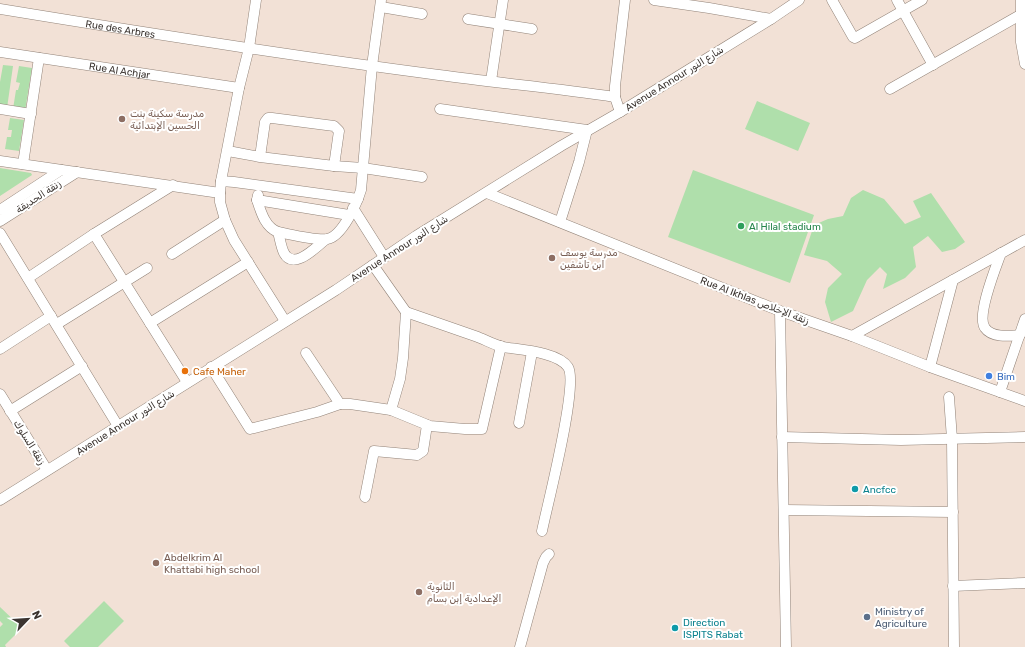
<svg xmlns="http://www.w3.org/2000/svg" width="1025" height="647" viewBox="0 0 1025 647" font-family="Rubik,'Noto Naskh Arabic',sans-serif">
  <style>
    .green { fill: #afdfab }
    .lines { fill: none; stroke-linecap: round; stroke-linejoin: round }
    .street-casing { stroke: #928378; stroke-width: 11 }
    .street { stroke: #fff; stroke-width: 10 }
    .education-dot { fill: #8d6e63; stroke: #fff; stroke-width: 1.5 }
    .leisure-dot { fill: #2e9e5b; stroke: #fff; stroke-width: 1.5 }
    .food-dot { fill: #e8710a; stroke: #fff; stroke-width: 1.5 }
    .shop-dot { fill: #3f7fe0; stroke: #fff; stroke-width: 1.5 }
    .culture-dot { fill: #0f9aa8; stroke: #fff; stroke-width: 1.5 }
    .service-dot { fill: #5c6f8a; stroke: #fff; stroke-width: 1.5 }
    .labels { text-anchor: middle; stroke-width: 4; stroke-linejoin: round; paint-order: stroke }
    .street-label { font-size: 10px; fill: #3b3430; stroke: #fff }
    .education-label { font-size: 10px; fill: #785e54; stroke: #fff; text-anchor: start }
    .leisure-label { font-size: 10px; fill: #27864d; stroke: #fff; text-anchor: start }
    .food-label { font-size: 10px; fill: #c56008; stroke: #fff; text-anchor: start }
    .shop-label { font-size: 10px; fill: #366cbe; stroke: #fff; text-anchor: start }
    .culture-label { font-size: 10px; fill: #0d838f; stroke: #fff; text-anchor: start }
    .service-label { font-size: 10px; fill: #4e5e75; stroke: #fff; text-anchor: start }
  </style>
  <rect width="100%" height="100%" fill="#f2e1d6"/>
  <path class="green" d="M3,65l10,1 -6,42 -7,-1v-25z
    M19,66l13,2 -7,43 -12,-2 3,-19h2l2,-7 -4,-1z
    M757,101l53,22 -12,28 -53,-22z
    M10,118l14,2 -5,31 -14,-2 2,-12h4l1,-7h-4z
    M0,168l31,5 1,2 -32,21z
    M693,170l121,45 -24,68 -122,-46z
    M863,190l21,9 21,25 16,-7 -8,-16 18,-8 34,49 -10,7 -13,3 -14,-16 -15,11 3,20 -11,11 -22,11 4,-15 -7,-7 -13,13 -14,31 -22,11 -6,-20 3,-14 14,-14 -15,-13 -23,-6 10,-30 14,-6 15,-3 8,-18z
    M104,601l20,20 -26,26h-28l-6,-6z
    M0,607l22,21 -17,17 1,2h-6v-20l3,-3 -3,-3z"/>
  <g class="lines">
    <defs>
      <g id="street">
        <path d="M256,0l-7,48 -10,40 -18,93 -1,12v9l5,18 9,20 51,81"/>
        <path d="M654,0l55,8 62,11"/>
        <path d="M832,0l21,37 2,1 67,-38"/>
        <path d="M897,0l36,65"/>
        <path d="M1021,0v42l4,22"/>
        <path d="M381,7l41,7"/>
        <path id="s1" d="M0,9c146,24 292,47 439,66 58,8 117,13 176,22"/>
        <path d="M468,19l64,10"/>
        <path id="s2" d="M0,52l239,36"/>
        <path d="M491,81l12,-81"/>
        <path d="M890,89l130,-74"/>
        <path d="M0,109l31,5"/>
        <path d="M440,109l147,21 -8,32 -19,60"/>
        <path d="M620,112l-5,-15v-11l10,-86"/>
        <path d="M228,151l32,6 74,9 5,-35 -5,-5 -62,-8h-4l-3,4 -5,35"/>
        <path d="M0,161l220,32"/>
        <path d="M23,164l16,-106"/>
        <path d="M334,166l29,2 59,9"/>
        <path d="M221,181l13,1 124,17"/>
        <path d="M487,193l293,118 72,25 78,31 95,34"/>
        <path d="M258,195l-1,5 92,15"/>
        <path d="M257,200c4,12 8,27 21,32 11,2 40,9 49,7 15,-2 30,-36 34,-49l11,-124 9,-66"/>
        <path d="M353,208l31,49"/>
        <path d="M0,210l61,-40"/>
        <path d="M0,221l77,-49"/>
        <path d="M278,232c2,7 3,15 6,21 10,18 32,-6 41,-13"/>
        <path d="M0,233l118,193"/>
        <path d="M94,234l93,148"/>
        <path d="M1001,253c-5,14 -25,63 -16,75 7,10 24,8 35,7"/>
        <path d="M172,254l53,-34"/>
        <path d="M373,265l33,47 -3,46 -3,21 -9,31"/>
        <path d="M28,278l66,-44 79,-49"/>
        <path d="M780,311l6,336"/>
        <path d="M406,312c23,8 46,16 69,24 9,3 19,9 28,11 18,3 55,5 65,20 11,17 -21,139 -26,164"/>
        <path d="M150,323l98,-61"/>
        <path d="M57,324l90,-56"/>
        <path d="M852,336l173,-96"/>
        <path d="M0,349l51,-33"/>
        <path d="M306,353l34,51"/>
        <path d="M211,367l39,62 67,-17 23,-8h10l41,6 39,16 35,3h17l19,-83"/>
        <path d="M930,367l23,-87"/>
        <path d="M1000,392l25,-73"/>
        <path d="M0,394l47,76"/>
        <path d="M949,397l3,42 2,208"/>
        <path d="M10,411l72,-45"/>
        <path d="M519,423l13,-71"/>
        <path d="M782,437l119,3 124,-3"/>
        <path d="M365,497l9,-46 43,4 6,-4 4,-26"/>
        <path d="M0,500l336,-210 80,-54 145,-90 59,-34 151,-93 28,-19"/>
        <path d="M784,510l169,2"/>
        <path d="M953,586l72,-3"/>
        <path d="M520,647l23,-84 3,-6 3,-3"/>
      </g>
    </defs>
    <use href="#street" class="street-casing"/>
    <use href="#street" class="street"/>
  </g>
  <g class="education-dot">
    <circle cx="122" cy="119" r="4"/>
    <circle cx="552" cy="258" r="4"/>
    <circle cx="156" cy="563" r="4"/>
    <circle cx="419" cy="592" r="4"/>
  </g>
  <circle class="leisure-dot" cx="741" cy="226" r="4"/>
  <circle class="food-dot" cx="185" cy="371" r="4"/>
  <circle class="shop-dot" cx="989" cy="376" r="4"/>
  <g class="culture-dot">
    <circle cx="855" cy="489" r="4"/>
    <circle cx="675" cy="628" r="4"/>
  </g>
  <circle class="service-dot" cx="867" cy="617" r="4"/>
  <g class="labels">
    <g class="street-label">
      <text dy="4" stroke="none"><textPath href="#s1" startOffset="122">Rue des Arbres</textPath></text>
      <text dy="4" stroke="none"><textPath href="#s2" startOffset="121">Rue Al Achjar</textPath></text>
      <text transform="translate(674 78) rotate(-32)" y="4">Avenue Annour شارع النور</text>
      <text transform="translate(38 196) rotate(-33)" y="4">زنقة الحديقة</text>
      <text transform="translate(399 248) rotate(-33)" y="4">Avenue Annour شارع النور</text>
      <text transform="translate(755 300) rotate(21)" y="4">Rue Al Ikhlas زنقة الإخلاص</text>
      <text transform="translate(125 422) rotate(-32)" y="4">Avenue Annour شارع النور</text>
      <text transform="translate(30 442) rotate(58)" y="4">زنقة السلوك</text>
    </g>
    <g class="education-label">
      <text x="130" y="117">مدرسة سكينة بنت<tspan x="130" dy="12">الحسين الإبتدائية</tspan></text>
      <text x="560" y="256">مدرسة يوسف<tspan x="560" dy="12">ابن تاشفين</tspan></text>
      <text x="164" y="561">Abdelkrim Al<tspan x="164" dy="12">Khattabi high school</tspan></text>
      <text x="427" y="590">الثانوية<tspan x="427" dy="12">الإعدادية إبن بسام</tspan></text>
    </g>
    <g class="leisure-label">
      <text x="749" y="230">Al Hilal stadium</text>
    </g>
    <g class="food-label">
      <text x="193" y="375">Cafe Maher</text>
    </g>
    <g class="shop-label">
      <text x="997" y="380">Bim</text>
    </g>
    <g class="culture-label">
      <text x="863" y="493">Ancfcc</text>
      <text x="683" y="626">Direction<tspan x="683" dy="12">ISPITS Rabat</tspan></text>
    </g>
    <g class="service-label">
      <text x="875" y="615">Ministry of<tspan x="875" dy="12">Agriculture</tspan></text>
    </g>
  </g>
  <g transform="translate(28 619) rotate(65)" stroke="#ffffff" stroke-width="3" paint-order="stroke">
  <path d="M0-3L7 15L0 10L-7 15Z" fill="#3b3430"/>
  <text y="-6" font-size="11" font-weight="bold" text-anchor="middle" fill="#3b3430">N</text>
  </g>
</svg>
